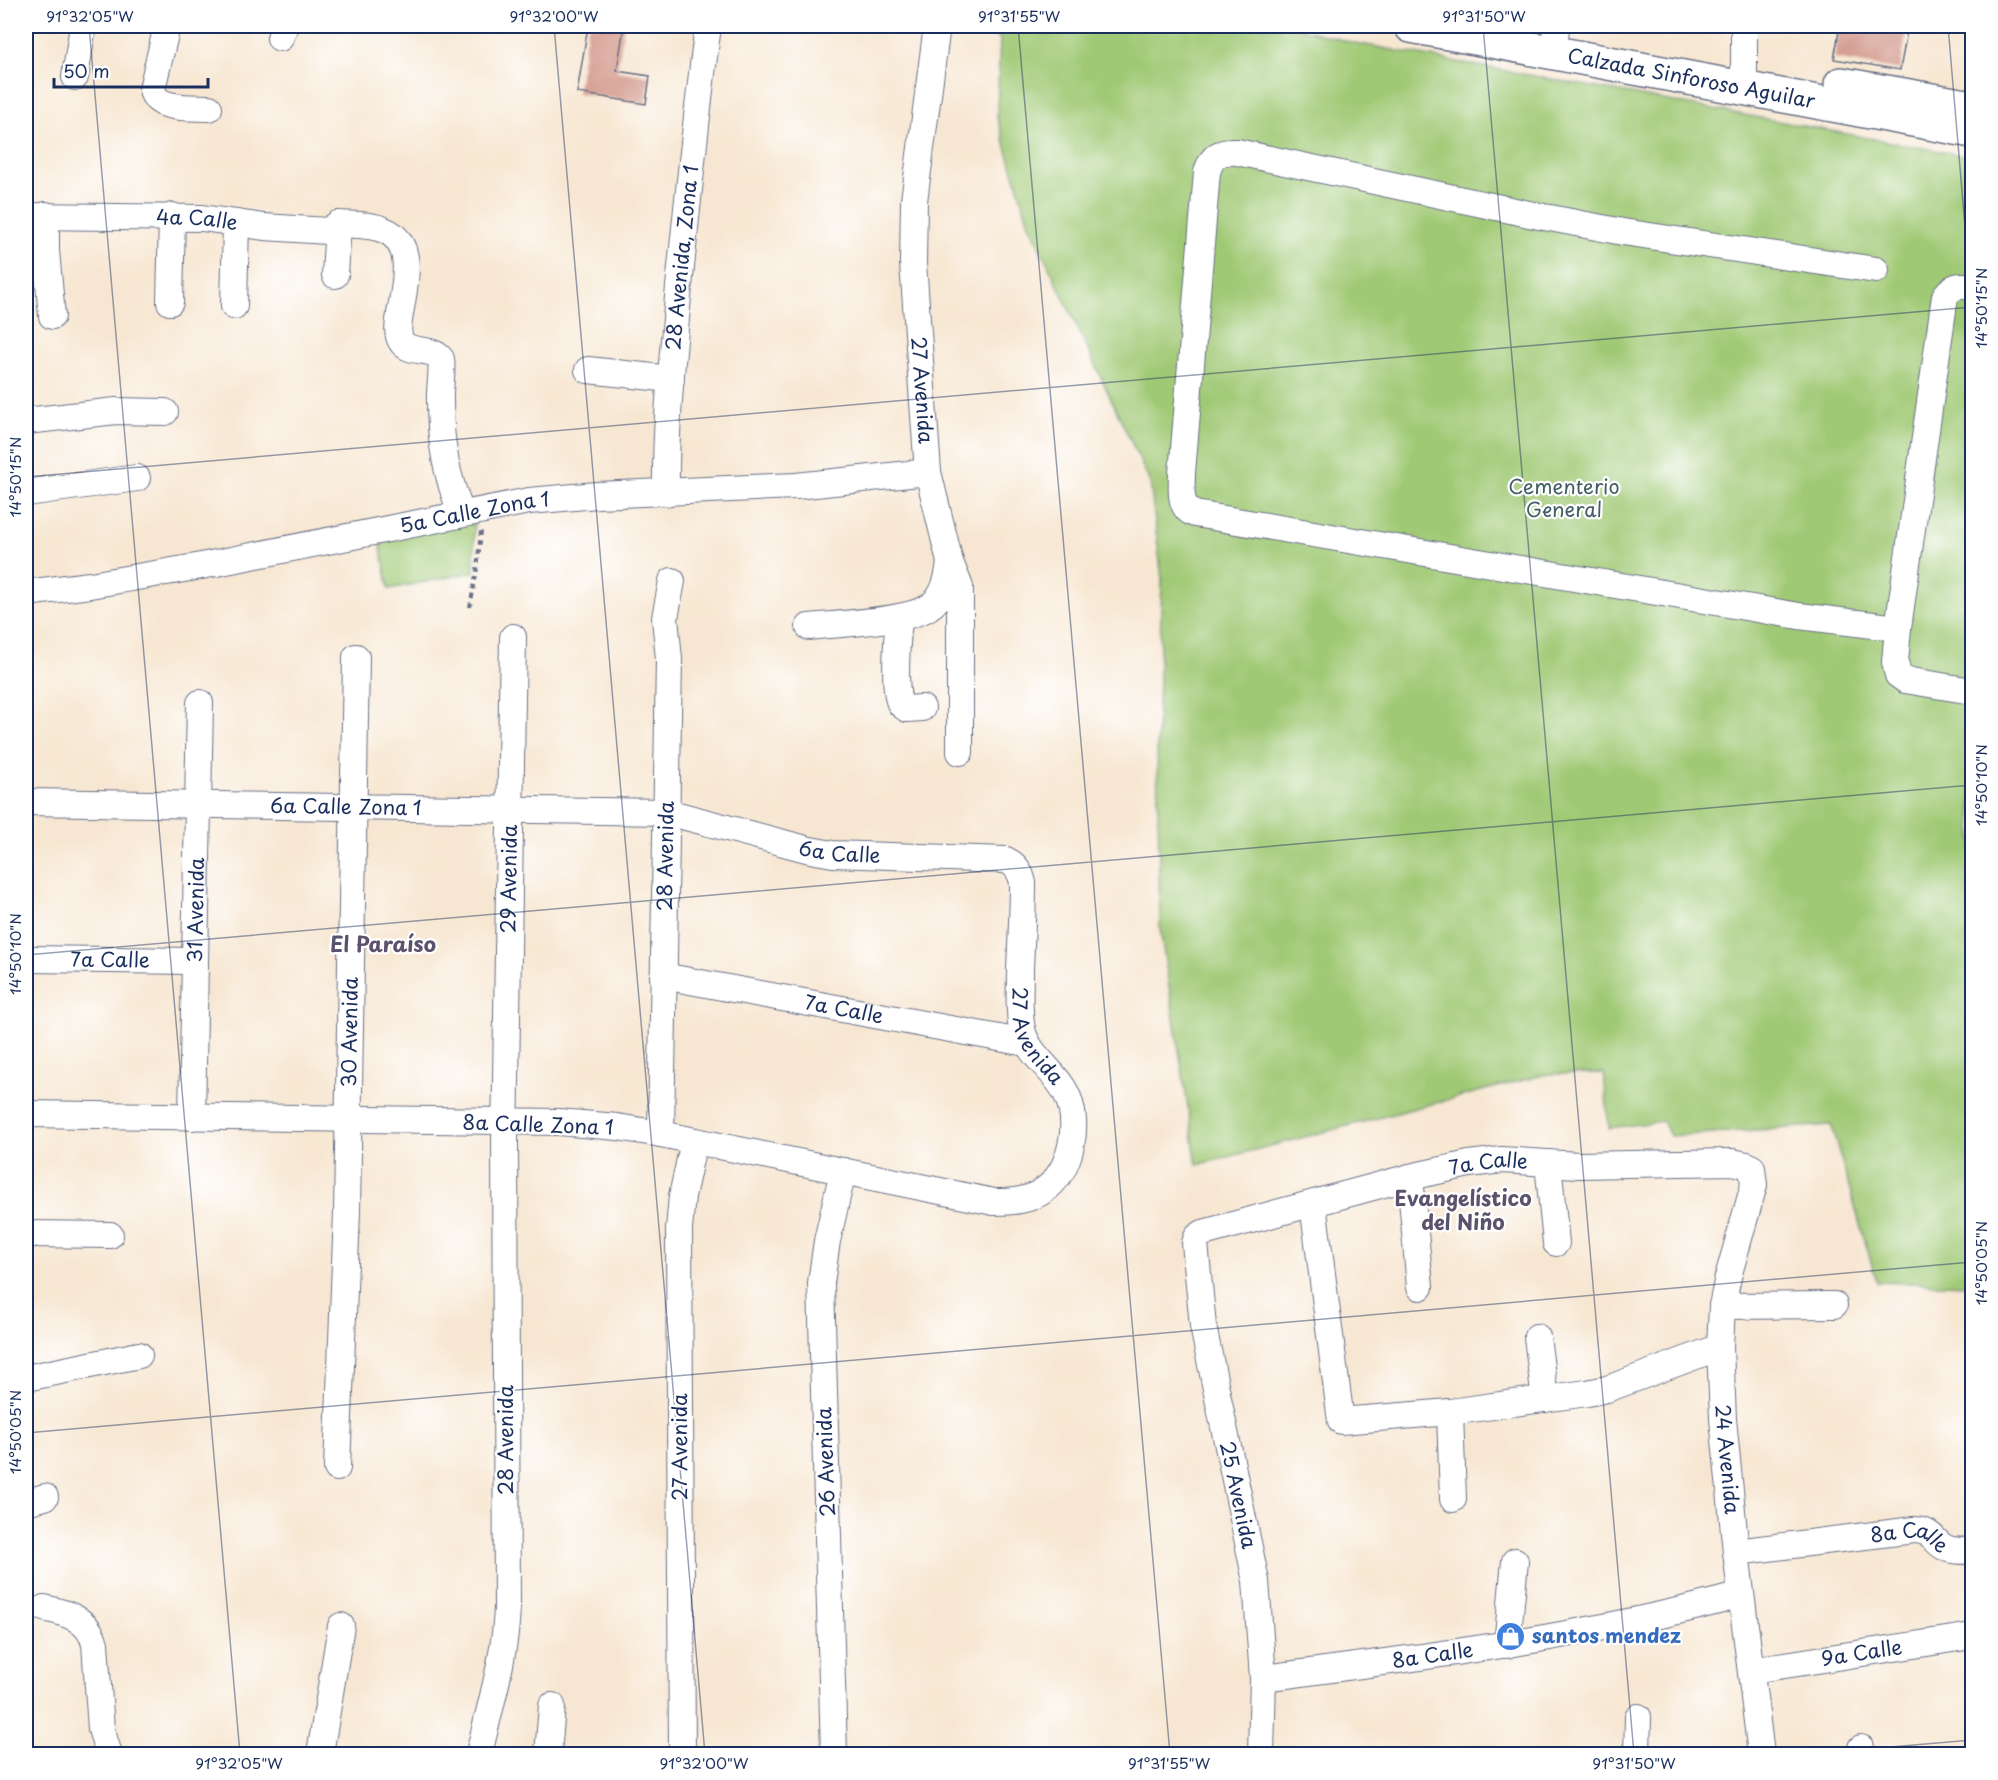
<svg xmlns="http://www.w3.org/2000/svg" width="1998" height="1780" viewBox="0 0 1998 1780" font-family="'Playpen Sans',sans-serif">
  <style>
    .green { fill: #a0c974; stroke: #5e7c69; stroke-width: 1.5 }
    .building { fill: #d19689 }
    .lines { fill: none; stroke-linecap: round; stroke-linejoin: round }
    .minor-casing { stroke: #686f87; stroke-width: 28 }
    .major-casing { stroke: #686f87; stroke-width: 36 }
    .path { stroke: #686f87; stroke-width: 4; stroke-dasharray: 4.5 4.5; stroke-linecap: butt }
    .minor { stroke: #fff; stroke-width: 26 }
    .major { stroke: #fff; stroke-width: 33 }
    .ticks { fill: none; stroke: #1b2f5e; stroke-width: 1.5; stroke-opacity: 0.45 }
    .labels { text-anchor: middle; stroke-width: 4.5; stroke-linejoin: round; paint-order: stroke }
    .street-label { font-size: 20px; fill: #1b2f5e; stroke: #fff }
    .park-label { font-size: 20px; fill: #435d65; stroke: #fff }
    .shop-label { font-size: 20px; font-weight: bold; fill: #366cbe; stroke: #fff; text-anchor: start }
    .neighbourhood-label { font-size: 21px; font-weight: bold; fill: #5b536d; stroke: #fff }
    .neatline { fill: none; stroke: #1b2f5e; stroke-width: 2 }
    .ticks-label { font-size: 15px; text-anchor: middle; fill: #1b2f5e }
  </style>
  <rect width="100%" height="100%" fill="#fff"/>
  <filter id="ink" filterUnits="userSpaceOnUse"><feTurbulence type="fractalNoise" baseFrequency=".0167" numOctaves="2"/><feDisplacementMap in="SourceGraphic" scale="12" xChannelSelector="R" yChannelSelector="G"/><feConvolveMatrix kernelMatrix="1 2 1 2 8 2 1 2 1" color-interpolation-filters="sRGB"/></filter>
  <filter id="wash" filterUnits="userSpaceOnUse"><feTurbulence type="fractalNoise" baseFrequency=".008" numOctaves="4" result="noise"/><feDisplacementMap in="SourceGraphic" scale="24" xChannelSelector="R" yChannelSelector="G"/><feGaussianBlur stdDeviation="1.35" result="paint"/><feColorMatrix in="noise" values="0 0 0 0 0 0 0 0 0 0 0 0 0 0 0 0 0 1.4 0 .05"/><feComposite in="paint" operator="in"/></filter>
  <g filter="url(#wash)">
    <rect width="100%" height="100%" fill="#f7e7d2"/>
    <path class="green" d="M969,26h322l59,16 622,115v1128l-95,-3 -46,-157 -161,11 -7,-15 -54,7 -5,-55 -57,1 -350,91 -37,-236 -3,-186 5,-164 -12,-97 -121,-258 -32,-107 3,-79z
      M474,521v51l-85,17 -10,-51z"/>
    <g id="blocks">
      <path class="building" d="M588,26h36l-7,45 33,5 -4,28 -69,-11z
        M1840,26h68l-8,44 -66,-11z"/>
    </g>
  </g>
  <g filter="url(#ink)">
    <use href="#blocks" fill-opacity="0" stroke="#686f87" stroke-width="1.5"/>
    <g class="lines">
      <defs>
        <g id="minor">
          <path d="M167,26l-15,63c3,22 40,18 57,19"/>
          <path id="s1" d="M937,26l-23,175 -1,62 15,209 22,90 10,25v165"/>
          <path d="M280,38l5,-12"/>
          <path d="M1554,53l2,-27"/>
          <path d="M75,77l8,-51"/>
          <path d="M1744,89v-63"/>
          <path d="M46,215v36l6,65"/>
          <path id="s2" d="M26,216l176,2 62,9 64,4 10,-7c15,1 33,0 46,6 33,13 20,58 16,84 -1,8 -4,19 1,27 8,14 31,5 40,18 2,14 -2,29 -1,43 0,38 7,77 22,112"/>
          <path d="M1876,270l-253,-38 -94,-18 -292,-62c-17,-1 -25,3 -30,20l-25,301c0,15 -4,35 13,41l604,102 99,12"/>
          <path d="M335,275l3,-51"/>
          <path d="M1972,287c-12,-2 -19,-2 -27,9l-47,332 -3,34 3,13 7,5 67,11"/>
          <path d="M170,302l2,-86"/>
          <path d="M234,306l2,-83"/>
          <path d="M588,370l83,9"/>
          <path d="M26,421l90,-10 49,1"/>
          <path d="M26,493l111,-15"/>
          <path id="s3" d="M666,493c-1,-66 6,-130 12,-196 9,-90 18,-181 30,-271"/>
          <path id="s4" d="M26,593l64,-8 106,-18 333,-66 68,-6 199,-9 132,-14"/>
          <path d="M900,617c-3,14 -7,75 0,86 1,3 5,4 7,6l15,-1"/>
          <path d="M809,627c27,-3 100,-6 120,-20 15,-10 19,-28 21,-45"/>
          <path id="s5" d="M26,802l641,10 143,38 23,4 173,6c11,5 15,13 17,23 0,29 -2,58 -3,87 0,20 -2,40 2,59 6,27 32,40 44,64 15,30 6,78 -23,98 -15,10 -32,11 -49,11l-333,-68 -44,-7 -58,-5 -533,-8"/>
          <path id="s6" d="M26,959l169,2"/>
          <path id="s7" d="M663,976l363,67"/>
          <path id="s8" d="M192,1117l8,-414"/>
          <path id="s9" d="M661,1134l8,-475 -4,-41 7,-37"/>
          <path d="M1548,1163l8,80"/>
          <path d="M1410,1177l10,110"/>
          <path d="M1313,1204l28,217 109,-9 137,-19 20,-4 113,-42"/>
          <path d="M26,1234l84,1"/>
          <path d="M1722,1306l112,-1"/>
          <path d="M1537,1337l8,62"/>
          <path d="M26,1378l113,-23"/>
          <path d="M1450,1412l3,87"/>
          <path id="s10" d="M337,1468l10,-256 9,-555"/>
          <path d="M26,1502l19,-5"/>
          <path id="s11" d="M1736,1552l178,-22c22,1 18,13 34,19 7,2 17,2 24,2"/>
          <path d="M44,1608c23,5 45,11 51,36l6,85 8,25"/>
          <path d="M1507,1645l8,-84"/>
          <path id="s12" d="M1752,1670l220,-34"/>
          <path id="s13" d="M1263,1678c161,-21 321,-40 478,-83"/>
          <path d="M1861,1748l1,6"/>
          <path d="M320,1754l21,-128"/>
          <path id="s14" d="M479,1754c11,-49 27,-98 28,-149l-2,-462 8,-506"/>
          <path d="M548,1754l4,-48"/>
          <path d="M682,1754l-3,-525 3,-33 12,-55"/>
          <path d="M834,1754l-13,-471 6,-42 16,-70"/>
          <path id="s15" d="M1261,1754l2,-76 -7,-97 -53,-255 -8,-83 2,-6 6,-4 207,-56 59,-13 33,-4 76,5 154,-3 15,3 5,3 2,17 -26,92 -6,29 -2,41 3,72 13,133 25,202"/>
          <path d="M1637,1754l1,-37"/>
        </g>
        <g id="major">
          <path id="s16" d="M1411,26l561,105"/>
          <path d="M1841,84l131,23"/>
        </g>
      </defs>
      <use href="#minor" class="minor-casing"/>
      <use href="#major" class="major-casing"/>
      <path class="path" d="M470,607l7,-37 4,-39"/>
      <use href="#minor" class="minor"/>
      <use href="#major" class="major"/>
    </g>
  </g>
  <path class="ticks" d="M89,26l151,1728M554,26l151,1728M1018,26l152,1728M1483,26l151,1728M1948,26l24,283M26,477l1946,-170M26,955l1946,-170M26,1433l1946,-171M1809,1754l163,-14"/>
  <defs>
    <symbol id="shop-disc" viewBox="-11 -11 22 22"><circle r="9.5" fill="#3f7fe0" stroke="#fff"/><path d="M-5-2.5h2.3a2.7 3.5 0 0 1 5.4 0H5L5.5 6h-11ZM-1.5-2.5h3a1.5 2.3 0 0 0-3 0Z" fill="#fff"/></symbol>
  </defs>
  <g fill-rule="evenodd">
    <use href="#shop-disc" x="1494" y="1620" width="33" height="33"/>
  </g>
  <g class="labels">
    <g class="street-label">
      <text dy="7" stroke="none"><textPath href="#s16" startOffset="285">Calzada Sinforoso Aguilar</textPath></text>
      <text dy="7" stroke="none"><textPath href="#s2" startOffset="171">4a Calle</textPath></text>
      <text dy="7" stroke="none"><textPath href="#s3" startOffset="236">28 Avenida, Zona 1</textPath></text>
      <text dy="7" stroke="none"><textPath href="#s1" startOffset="366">27 Avenida</textPath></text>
      <text dy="7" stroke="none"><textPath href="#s4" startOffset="456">5a Calle Zona 1</textPath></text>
      <text dy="7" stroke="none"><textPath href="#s5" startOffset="320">6a Calle Zona 1</textPath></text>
      <text dy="7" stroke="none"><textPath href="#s5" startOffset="819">6a Calle</textPath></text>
      <text dy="7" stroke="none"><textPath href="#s9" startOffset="278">28 Avenida</textPath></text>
      <text dy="7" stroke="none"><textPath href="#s14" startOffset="878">29 Avenida</textPath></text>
      <text dy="7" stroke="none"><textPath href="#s8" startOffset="207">31 Avenida</textPath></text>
      <text dy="7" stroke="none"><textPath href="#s6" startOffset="84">7a Calle</textPath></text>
      <text dy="7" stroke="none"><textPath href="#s7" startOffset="184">7a Calle</textPath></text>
      <text dy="7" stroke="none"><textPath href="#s10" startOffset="436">30 Avenida</textPath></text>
      <text dy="7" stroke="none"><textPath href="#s5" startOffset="1173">27 Avenida</textPath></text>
      <text transform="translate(538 1125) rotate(2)" y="7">8a Calle Zona 1</text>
      <text dy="7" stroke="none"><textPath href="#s15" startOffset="825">7a Calle</textPath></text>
      <text transform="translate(506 1440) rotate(-90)" y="7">28 Avenida</text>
      <text transform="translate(680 1447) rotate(-90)" y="7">27 Avenida</text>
      <text dy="7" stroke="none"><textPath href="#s15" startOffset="1386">24 Avenida</textPath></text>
      <text transform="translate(826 1462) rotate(-92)" y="7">26 Avenida</text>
      <text transform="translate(1238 1495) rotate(78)" y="7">25 Avenida</text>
      <text dy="7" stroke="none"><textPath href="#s11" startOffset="176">8a Calle</textPath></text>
      <text dy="7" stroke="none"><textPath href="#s12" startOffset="111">9a Calle</textPath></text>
      <text dy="7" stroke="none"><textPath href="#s13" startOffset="171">8a Calle</textPath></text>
    </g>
    <g class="park-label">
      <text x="1564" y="494">Cementerio<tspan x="1564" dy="23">General</tspan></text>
    </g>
    <g class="shop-label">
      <text x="1532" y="1643">santos mendez</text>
    </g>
    <g class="neighbourhood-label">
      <text x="383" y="952">El Paraíso</text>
      <text x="1463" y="1206">Evangelístico<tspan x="1463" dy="24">del Niño</tspan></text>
    </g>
  </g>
  <rect width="1998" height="1780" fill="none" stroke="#fff" stroke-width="66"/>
  <path d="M54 78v9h154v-9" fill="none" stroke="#1b2f5e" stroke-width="3"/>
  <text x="63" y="78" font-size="18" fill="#1b2f5e" stroke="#ffffff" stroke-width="4.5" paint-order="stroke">50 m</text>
  <rect x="33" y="33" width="1932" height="1714" class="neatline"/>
  <g class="ticks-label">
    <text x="90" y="22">91°32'05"W</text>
    <text x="554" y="22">91°32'00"W</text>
    <text x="1019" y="22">91°31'55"W</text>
    <text x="1484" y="22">91°31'50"W</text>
    <text transform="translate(1982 308) rotate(-90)" y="5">14°50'15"N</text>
    <text transform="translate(16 477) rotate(-90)" y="5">14°50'15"N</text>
    <text transform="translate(1982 785) rotate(-90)" y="5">14°50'10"N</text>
    <text transform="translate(16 954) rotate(-90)" y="5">14°50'10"N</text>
    <text transform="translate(1982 1263) rotate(-90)" y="5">14°50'05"N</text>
    <text transform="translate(16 1432) rotate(-90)" y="5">14°50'05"N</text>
    <text x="239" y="1769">91°32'05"W</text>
    <text x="704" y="1769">91°32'00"W</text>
    <text x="1169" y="1769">91°31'55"W</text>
    <text x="1634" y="1769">91°31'50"W</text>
  </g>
</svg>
